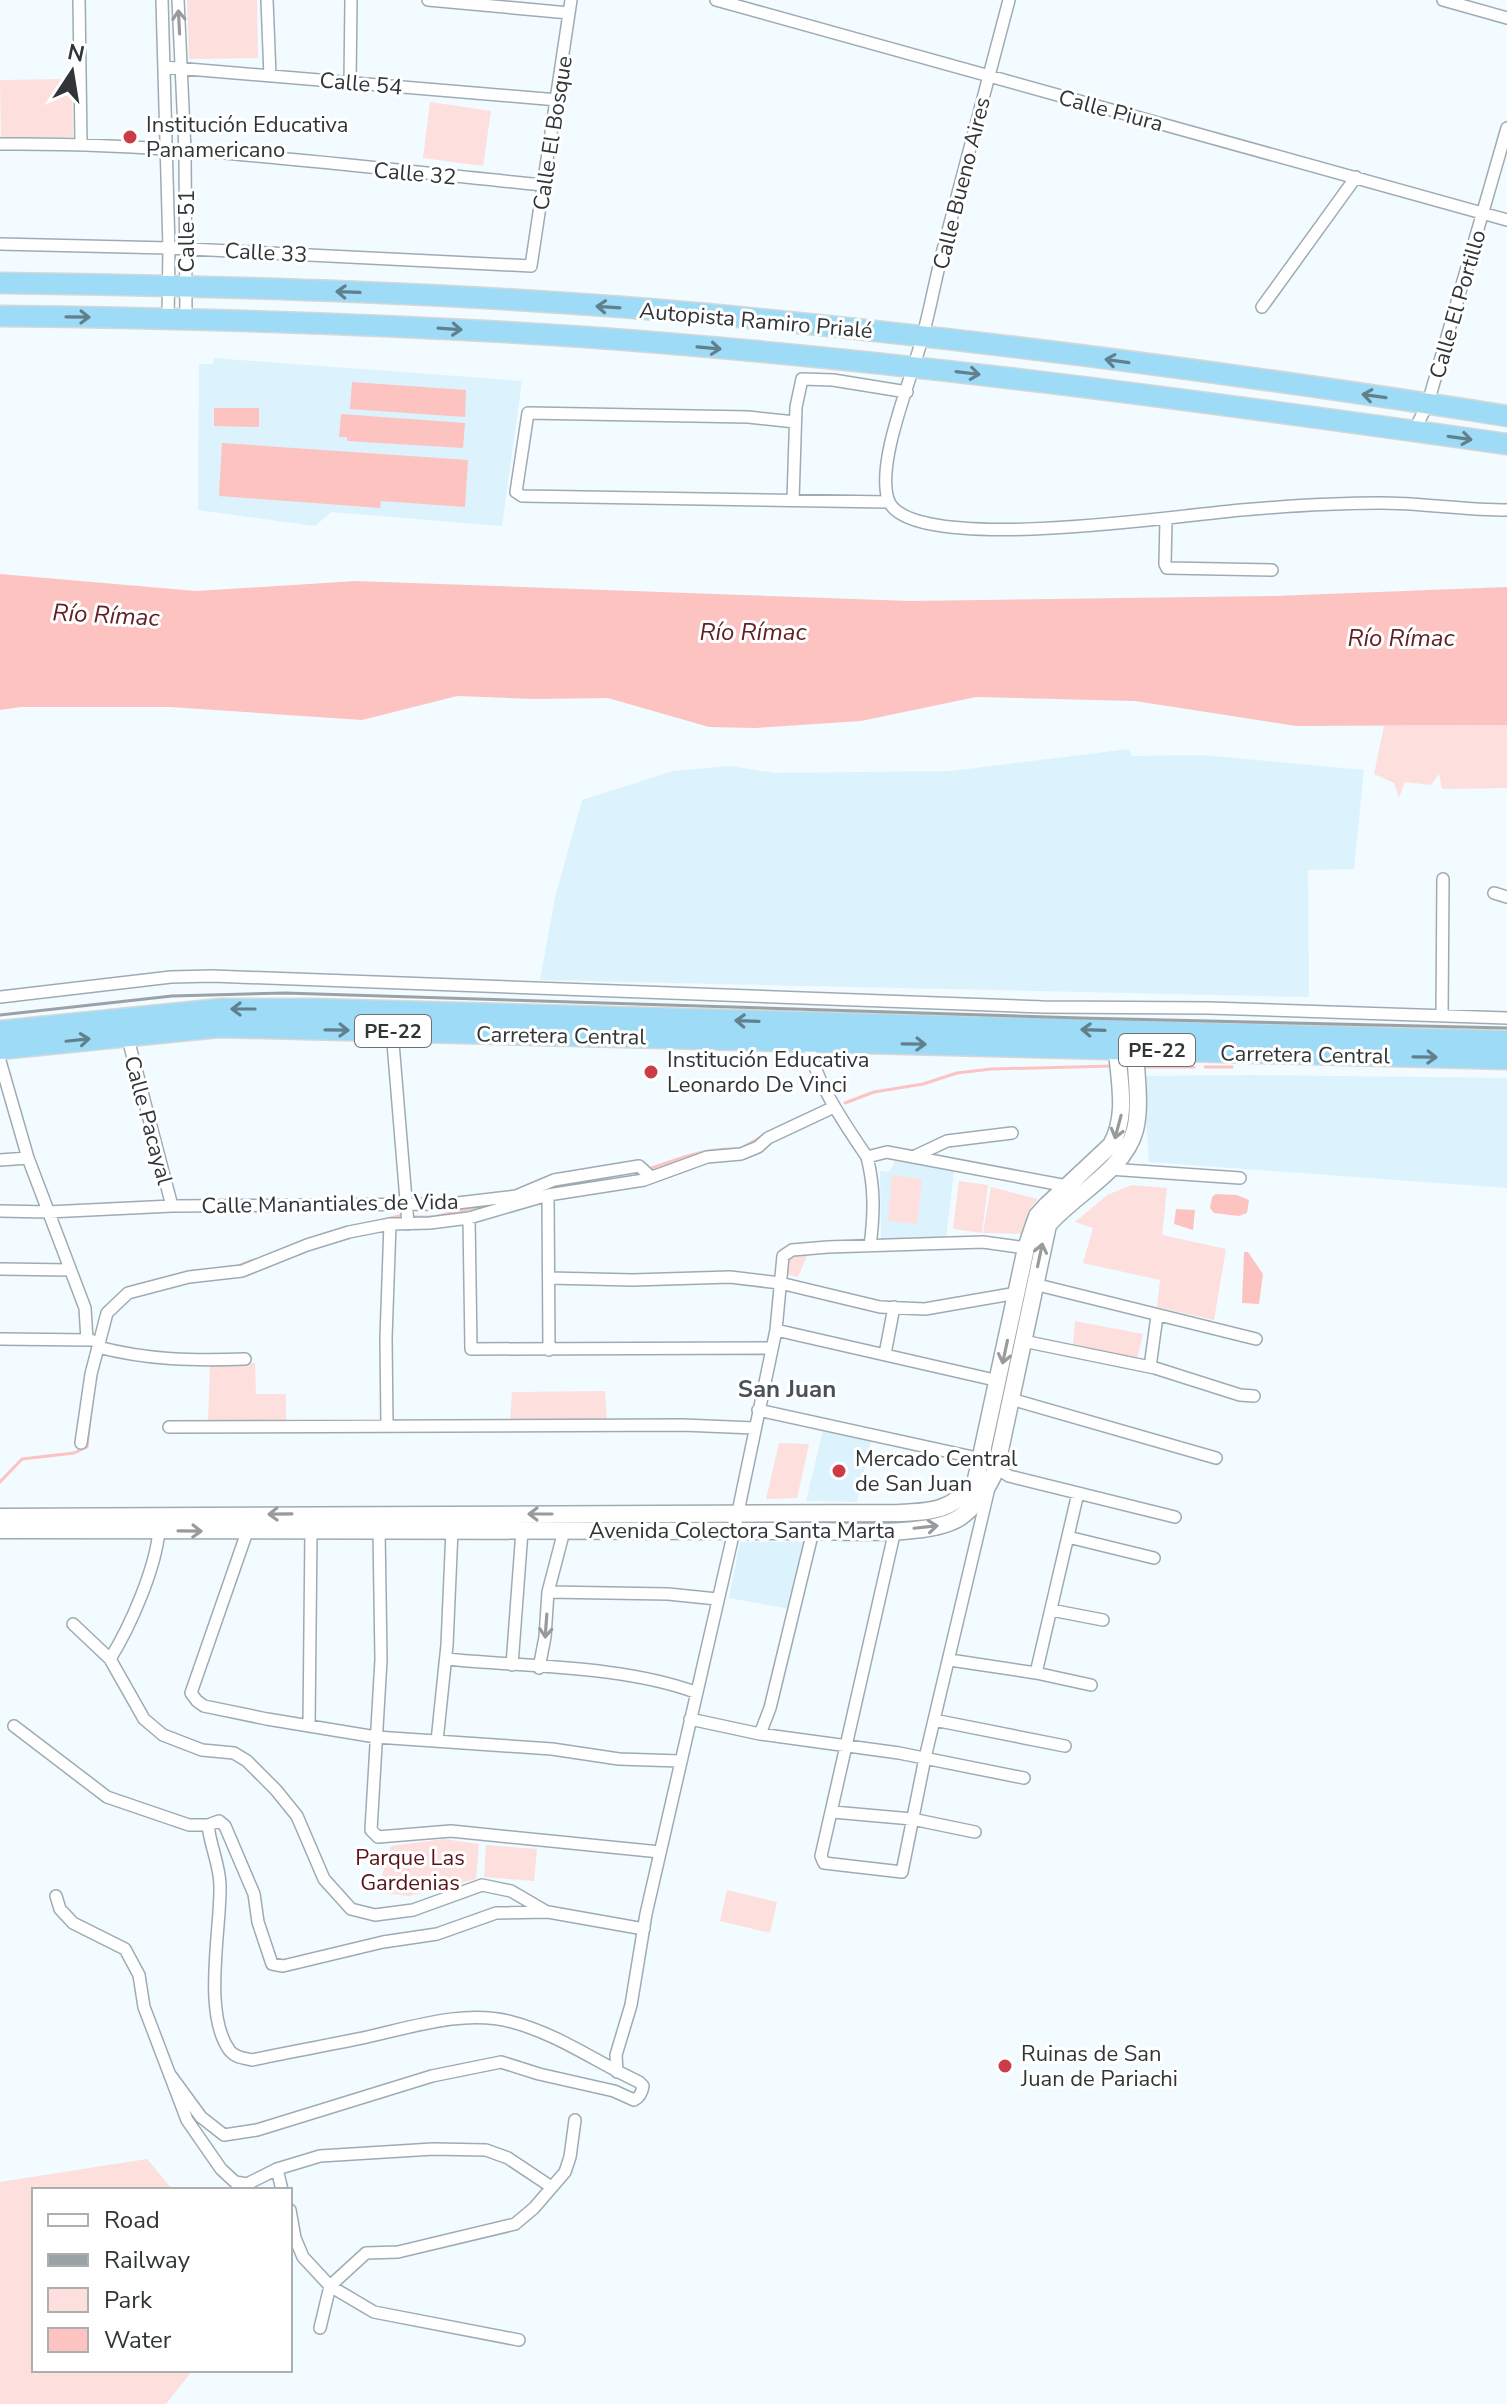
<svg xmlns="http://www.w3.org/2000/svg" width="1507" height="2404" viewBox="0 0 1507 2404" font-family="'Nunito Sans',sans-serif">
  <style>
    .built { fill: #dcf2fd }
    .green { fill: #fddfdd }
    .water { fill: #fdc3c1 }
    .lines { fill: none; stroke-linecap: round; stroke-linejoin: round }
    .stream { stroke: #fdc3c1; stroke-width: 3 }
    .street-casing { stroke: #9eacb2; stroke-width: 14 }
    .secondary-casing { stroke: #9eacb2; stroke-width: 19 }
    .highway-casing { stroke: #d6d7d7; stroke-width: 23 }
    .street { stroke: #fff; stroke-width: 11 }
    .secondary { stroke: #fff; stroke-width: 16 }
    .highway { stroke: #9ddbf6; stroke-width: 20 }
    .rail { stroke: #9ba2a5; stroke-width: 3 }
    .oneway { stroke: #989a9c }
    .oneway2 { stroke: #61808e }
    .poi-dot { fill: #cc3c47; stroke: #fff; stroke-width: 3 }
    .labels { text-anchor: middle; stroke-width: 6; stroke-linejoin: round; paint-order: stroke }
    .shield { fill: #fff; stroke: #6e7274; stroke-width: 2 }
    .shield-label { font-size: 20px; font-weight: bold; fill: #303638 }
    .street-label { font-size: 22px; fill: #303638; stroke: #fff }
    .poi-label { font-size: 22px; fill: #303638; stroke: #fff; text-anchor: start }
    .park-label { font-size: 22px; fill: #57151a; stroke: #fff }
    .water-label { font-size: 24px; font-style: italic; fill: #622023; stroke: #fff }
    .neighbourhood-label { font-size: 24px; font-weight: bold; fill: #465258; stroke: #fff }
  </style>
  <rect width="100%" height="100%" fill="#f2fbff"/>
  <path class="built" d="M214,358l308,23 -20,145 -171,-14 -16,14 -117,-16 1,-146h14z
    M1129,749l3,7 71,-1 161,15 -10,99 -46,1 1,127 -769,-17 15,-82 27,-98 91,-29 57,-5 46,7 175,-2z
    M1252,1075l255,3v110l-358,-26 -6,-86z
    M895,1160l59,10 -8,69 -65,1 -1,-69 8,1 4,-4z
    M823,1430l48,11 -14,61 -51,-1z
    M740,1542h63l-13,67 -61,-11z"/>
  <path class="green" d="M187,0h70l1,58 -69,1z
    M72,79l1,58 -72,1 -1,-58z
    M430,102l61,9 -8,55 -60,-8z
    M1507,725v63l-65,1 -3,-15 -8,11 -26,-3 -6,16 -5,-15 -20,-9 10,-48z
    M892,1175l30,4 -5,45 -29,-3z
    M959,1181l29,4 -6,48 -29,-4z
    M1132,1185l35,3 -5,47 64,14 -12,71 -57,-13 3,-27 -77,-17 10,-35 -18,-6 32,-27z
    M991,1187l47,12 -10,12 -3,23 -42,-1z
    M808,1253l-10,24 -12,-3 2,-17z
    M1075,1321l68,13 -6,25 -64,-15z
    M255,1363l1,31h30v27l-78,1 2,-57z
    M605,1391l2,29 -97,1 2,-29z
    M779,1443l30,1 -12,54 -31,1z
    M444,1839l35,5 -3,35 -67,17 -32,-4 14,-46z
    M486,1845l51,4 -3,32 -50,-4z
    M727,1890l50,12 -7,31 -50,-12z
    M147,2159l26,31h-139v180h159l-27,34h-166v-222z"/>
  <path class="water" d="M352,382l114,8 -1,27 -115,-8z
    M214,408h45v19l-45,-1z
    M341,414l124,9 -2,25 -116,-7v-4h-8z
    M222,443l246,17 -3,47 -84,-6 -1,7 -161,-12z
    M0,574l196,17 160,-10 554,20 365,-5 232,-9v138l-211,1 -161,-25 -159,-4 -115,24 -106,7 -46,-1 -101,-29 -74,1 -77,-3 -95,24 -192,-13h-149l-21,3z
    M1216,1194l21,1 12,5 -2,13 -8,3 -25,-3 -4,-5 2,-11z
    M1176,1209l19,1 -2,20 -19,-6z
    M1244,1252h4l15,22 -4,30 -17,-1z"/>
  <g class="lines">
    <path class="stream" d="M1147,1067h47
      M1205,1067h27
      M845,1103l29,-11 49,-8 34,-11 34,-4 122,-3
      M769,1132l29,-14
      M745,1146l18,-10
      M652,1168c30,-11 54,-20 86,-19
      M411,1217h23l52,-12
      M365,1224l39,-9
      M236,1267l15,-6
      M134,1286l27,-7
      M0,1482l22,-23 52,-6 13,-6 4,-38"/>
    <defs>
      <path id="street" d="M79,0l2,143
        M162,0l7,248 -1,70
        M178,0l7,151 1,167
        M267,0l3,76
        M428,0l141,13
        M716,0l791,220
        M1009,0c-22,82 -44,164 -65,246 -8,30 -13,59 -21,89 -10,41 -47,125 -35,164 18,59 300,15 353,11 46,-4 93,-7 139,-7 42,0 84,7 127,7
        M1443,0l64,18
        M164,67l394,33
        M350,82l1,-82
        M0,144c181,-2 364,24 544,41
        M0,244l169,4 362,18 40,-266
        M1262,307l94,-130
        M795,422l-47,-5 -220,-4 -12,79 6,4 366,6
        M1414,431l14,-28 79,-275
        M793,500l3,-93 6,-28 31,1 74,12
        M1166,519l-1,45 2,4 105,2
        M1494,893l13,4
        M0,997l171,-20 41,-1 831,31 166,1 298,10
        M1442,1016l1,-137
        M392,1031l16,193
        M127,1035l45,171
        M808,1037c2,38 38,89 59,120l20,-5 180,34
        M0,1061l28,97 57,150 2,32
        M867,1157c8,31 7,58 3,89
        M913,1157l34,-16 65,-8
        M0,1160l28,-2
        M1109,1169l131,9
        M548,1195l1,155
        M0,1211l48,1 124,-6 277,-2 67,-8 38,-16 85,-14 12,11
        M469,1218l2,131 301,-1
        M0,1269l70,1
        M549,1278l84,2 97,-3 50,6 100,24 45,2 92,-16
        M1034,1284l222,55
        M776,1330l223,51
        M0,1339l91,1
        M1023,1341l132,27 85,27 14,1
        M98,1347c49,13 97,14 147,12
        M885,1354l9,-47
        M1150,1367l7,-51
        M1011,1399l205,59
        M758,1410l224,49 27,17 166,41
        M387,1426l-1,-88 4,-114
        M169,1427l514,-2 71,3
        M81,1443l10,-69 16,-61 21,-20 61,-16 53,-6 65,-26 42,-13 41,-8 40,-1 39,-5 79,-23 96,-15 63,-23 34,-3 17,-7 10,-9 66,-31
        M379,1530l2,130 -10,170 7,7 73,-6 209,21
        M895,1530l-74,326 3,7 78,9 23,-114 63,-266
        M247,1532l-56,161 6,8 7,5 63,13 109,18 176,12 67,10 61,2
        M1068,1537l86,21
        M548,1592l120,2 49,5
        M1051,1610l52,10
        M73,1624l37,35 34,60 19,16 39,15 32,3 13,8 29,29 21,26 27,63 27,30 24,6 38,-5 69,-25 29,6 36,21
        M110,1659c20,-32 46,-91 49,-129
        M446,1659c79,8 175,6 249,33
        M950,1660l86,13 55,12
        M512,1665l10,-134
        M539,1668l6,-31 3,-45 16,-61
        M1036,1673l42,-180
        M690,1719l70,15 139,19 125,25
        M934,1720l131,26
        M14,1726l93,71 82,28h19l11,-4 6,5 29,68 4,28 14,42 11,2 100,-24 54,-8 59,-21 52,-1 96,17
        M309,1726l2,-195
        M760,1734l10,-26 43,-177
        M437,1741l10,-96 5,-115
        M833,1812l79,7 63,13
        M56,1896l4,13 13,14 52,26 14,26 5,32 43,113 34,49 14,13 12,2 30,-15 43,-13 113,-7 53,1 22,8 42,28
        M617,2072l-1,-17 15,-50 15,-91 88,-383 42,-201 7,-74 9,-6 36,-3 155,-5 43,6
        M171,2076l30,41 23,18 33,-5 175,-54 69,-14 38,12 75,17 20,9c6,-3 8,-7 9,-14l-4,-4c-43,-20 -81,-48 -127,-60 -46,-13 -100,5 -145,15 -38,8 -76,15 -115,23 -8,-2 -16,-2 -22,-9 -28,-37 -9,-122 -10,-165 0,-21 -10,-40 -12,-61
        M277,2169l5,21
        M290,2210l5,28 8,19 27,29 44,26 145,28
        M320,2328l10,-42 36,-33 32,-1 117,-28 19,-16 31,-36 5,-15 5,-37"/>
      <path id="secondary" d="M0,1517l899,-4c34,-1 52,-3 76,-29l51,-236 11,-32 10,-11 64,-60c17,-29 8,-64 6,-95
        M0,1530l813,1c37,0 116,6 146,-13 18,-12 29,-30 37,-49l52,-244c26,-31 76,-54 87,-95 6,-24 1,-55 0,-81"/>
      <path id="highway" d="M0,283c236,3 472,10 707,31 267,25 535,60 800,102
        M0,316c195,2 390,8 585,21 309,22 616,64 922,107
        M0,1031l221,-22h92l1194,32
        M0,1049l219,-22 1288,32"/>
    </defs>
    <use href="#street" class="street-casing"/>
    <use href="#secondary" class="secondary-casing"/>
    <use href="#highway" class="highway-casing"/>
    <use href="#street" class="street"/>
    <use href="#secondary" class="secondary"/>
    <use href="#highway" class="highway"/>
    <path class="rail" d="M0,1015l172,-19 113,-3 796,25 426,10"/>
  </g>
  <defs><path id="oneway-shaft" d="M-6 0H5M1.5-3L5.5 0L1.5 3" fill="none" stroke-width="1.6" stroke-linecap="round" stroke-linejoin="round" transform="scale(2)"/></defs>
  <g class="oneway">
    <use href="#oneway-shaft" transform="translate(179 22) rotate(-93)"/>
    <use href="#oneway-shaft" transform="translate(1118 1127) rotate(105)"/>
    <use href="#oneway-shaft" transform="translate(1040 1255) rotate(-78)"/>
    <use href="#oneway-shaft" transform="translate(1005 1352) rotate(102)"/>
    <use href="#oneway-shaft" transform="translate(280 1514) rotate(179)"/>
    <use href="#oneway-shaft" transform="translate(540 1514) rotate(180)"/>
    <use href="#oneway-shaft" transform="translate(926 1527) rotate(-6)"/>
    <use href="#oneway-shaft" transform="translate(190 1531) rotate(1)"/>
    <use href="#oneway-shaft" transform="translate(546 1626) rotate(94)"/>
  </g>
  <g class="oneway2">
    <use href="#oneway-shaft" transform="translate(348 292) rotate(-178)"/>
    <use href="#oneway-shaft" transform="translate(608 307) rotate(-176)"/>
    <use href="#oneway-shaft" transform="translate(78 317) rotate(1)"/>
    <use href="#oneway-shaft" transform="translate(450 329) rotate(4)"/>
    <use href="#oneway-shaft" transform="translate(709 348) rotate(5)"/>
    <use href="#oneway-shaft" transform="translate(1117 361) rotate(-172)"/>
    <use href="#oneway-shaft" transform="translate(968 373) rotate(7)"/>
    <use href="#oneway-shaft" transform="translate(1374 396) rotate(-172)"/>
    <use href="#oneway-shaft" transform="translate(1460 438) rotate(8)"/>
    <use href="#oneway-shaft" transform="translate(243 1009) rotate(-180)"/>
    <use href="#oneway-shaft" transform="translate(747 1021) rotate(-178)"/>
    <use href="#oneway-shaft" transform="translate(337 1030) rotate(1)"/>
    <use href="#oneway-shaft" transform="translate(1093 1030) rotate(-178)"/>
    <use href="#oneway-shaft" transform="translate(78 1040) rotate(-6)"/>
    <use href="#oneway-shaft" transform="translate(914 1044) rotate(1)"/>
    <use href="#oneway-shaft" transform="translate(1425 1057) rotate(1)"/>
  </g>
  <g class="poi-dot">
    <circle cx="130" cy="137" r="8"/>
    <circle cx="651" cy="1072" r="8"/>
    <circle cx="839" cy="1471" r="8"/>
    <circle cx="1005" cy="2066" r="8"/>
  </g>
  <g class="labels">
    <g class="shield">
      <rect x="355" y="1015" width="76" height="32" rx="6"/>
      <rect x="1119" y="1034" width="76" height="32" rx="6"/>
    </g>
    <g class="shield-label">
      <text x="393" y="1038">PE-22</text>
      <text x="1157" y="1057">PE-22</text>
    </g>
    <g class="street-label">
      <text transform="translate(361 83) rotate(5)" y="8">Calle 54</text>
      <text transform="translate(1111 110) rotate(15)" y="8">Calle Piura</text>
      <text transform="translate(552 133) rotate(-81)" y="8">Calle El Bosque</text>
      <text transform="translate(415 173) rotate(5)" y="8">Calle 32</text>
      <text transform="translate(961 183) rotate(-76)" y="8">Calle Bueno Aires</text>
      <text transform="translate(186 231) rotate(-90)" y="8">Calle 51</text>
      <text transform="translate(266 252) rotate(3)" y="8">Calle 33</text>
      <text transform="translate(1457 304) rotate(-74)" y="8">Calle El Portillo</text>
      <text transform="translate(756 320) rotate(5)" y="8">Autopista Ramiro Prialé</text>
      <text transform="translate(561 1035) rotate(1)" y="8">Carretera Central</text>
      <text transform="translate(1305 1054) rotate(1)" y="8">Carretera Central</text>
      <text transform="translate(149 1120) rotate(75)" y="8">Calle Pacayal</text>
      <text transform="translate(330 1203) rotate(-1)" y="8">Calle Manantiales de Vida</text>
      <text x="742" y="1538">Avenida Colectora Santa Marta</text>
    </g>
    <g class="poi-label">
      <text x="146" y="132">Institución Educativa<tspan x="146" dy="25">Panamericano</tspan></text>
      <text x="667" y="1067">Institución Educativa<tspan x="667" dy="25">Leonardo De Vinci</tspan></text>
      <text x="855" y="1466">Mercado Central<tspan x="855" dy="25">de San Juan</tspan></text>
      <text x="1021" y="2061">Ruinas de San<tspan x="1021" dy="25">Juan de Pariachi</tspan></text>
    </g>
    <g class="park-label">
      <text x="410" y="1865">Parque Las<tspan x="410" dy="25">Gardenias</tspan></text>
    </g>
    <g class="water-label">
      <text transform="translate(106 615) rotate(3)" y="8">Río Rímac</text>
      <text x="753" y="640">Río Rímac</text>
      <text x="1401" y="646">Río Rímac</text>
    </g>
    <g class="neighbourhood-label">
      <text x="787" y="1397">San Juan</text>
    </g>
  </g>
  <rect x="32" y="2188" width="260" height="184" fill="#ffffff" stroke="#acafaf" stroke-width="2"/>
  <rect x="48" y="2214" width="40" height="12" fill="#ffffff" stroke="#acafaf" stroke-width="2"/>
  <text x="104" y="2228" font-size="24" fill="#303638">Road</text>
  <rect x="48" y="2254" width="40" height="12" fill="#9ba2a5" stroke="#acafaf" stroke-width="2"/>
  <text x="104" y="2268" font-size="24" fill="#303638">Railway</text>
  <rect x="48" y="2288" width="40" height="24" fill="#fddfdd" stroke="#acafaf" stroke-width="2"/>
  <text x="104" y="2308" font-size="24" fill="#303638">Park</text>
  <rect x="48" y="2328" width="40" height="24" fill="#fdc3c1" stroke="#acafaf" stroke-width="2"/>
  <text x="104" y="2348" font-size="24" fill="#303638">Water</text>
  <g transform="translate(72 72) rotate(12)" stroke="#ffffff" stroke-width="6" paint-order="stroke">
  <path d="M0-6L14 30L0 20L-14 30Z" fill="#303638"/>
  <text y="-12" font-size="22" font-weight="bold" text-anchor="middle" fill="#303638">N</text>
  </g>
</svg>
